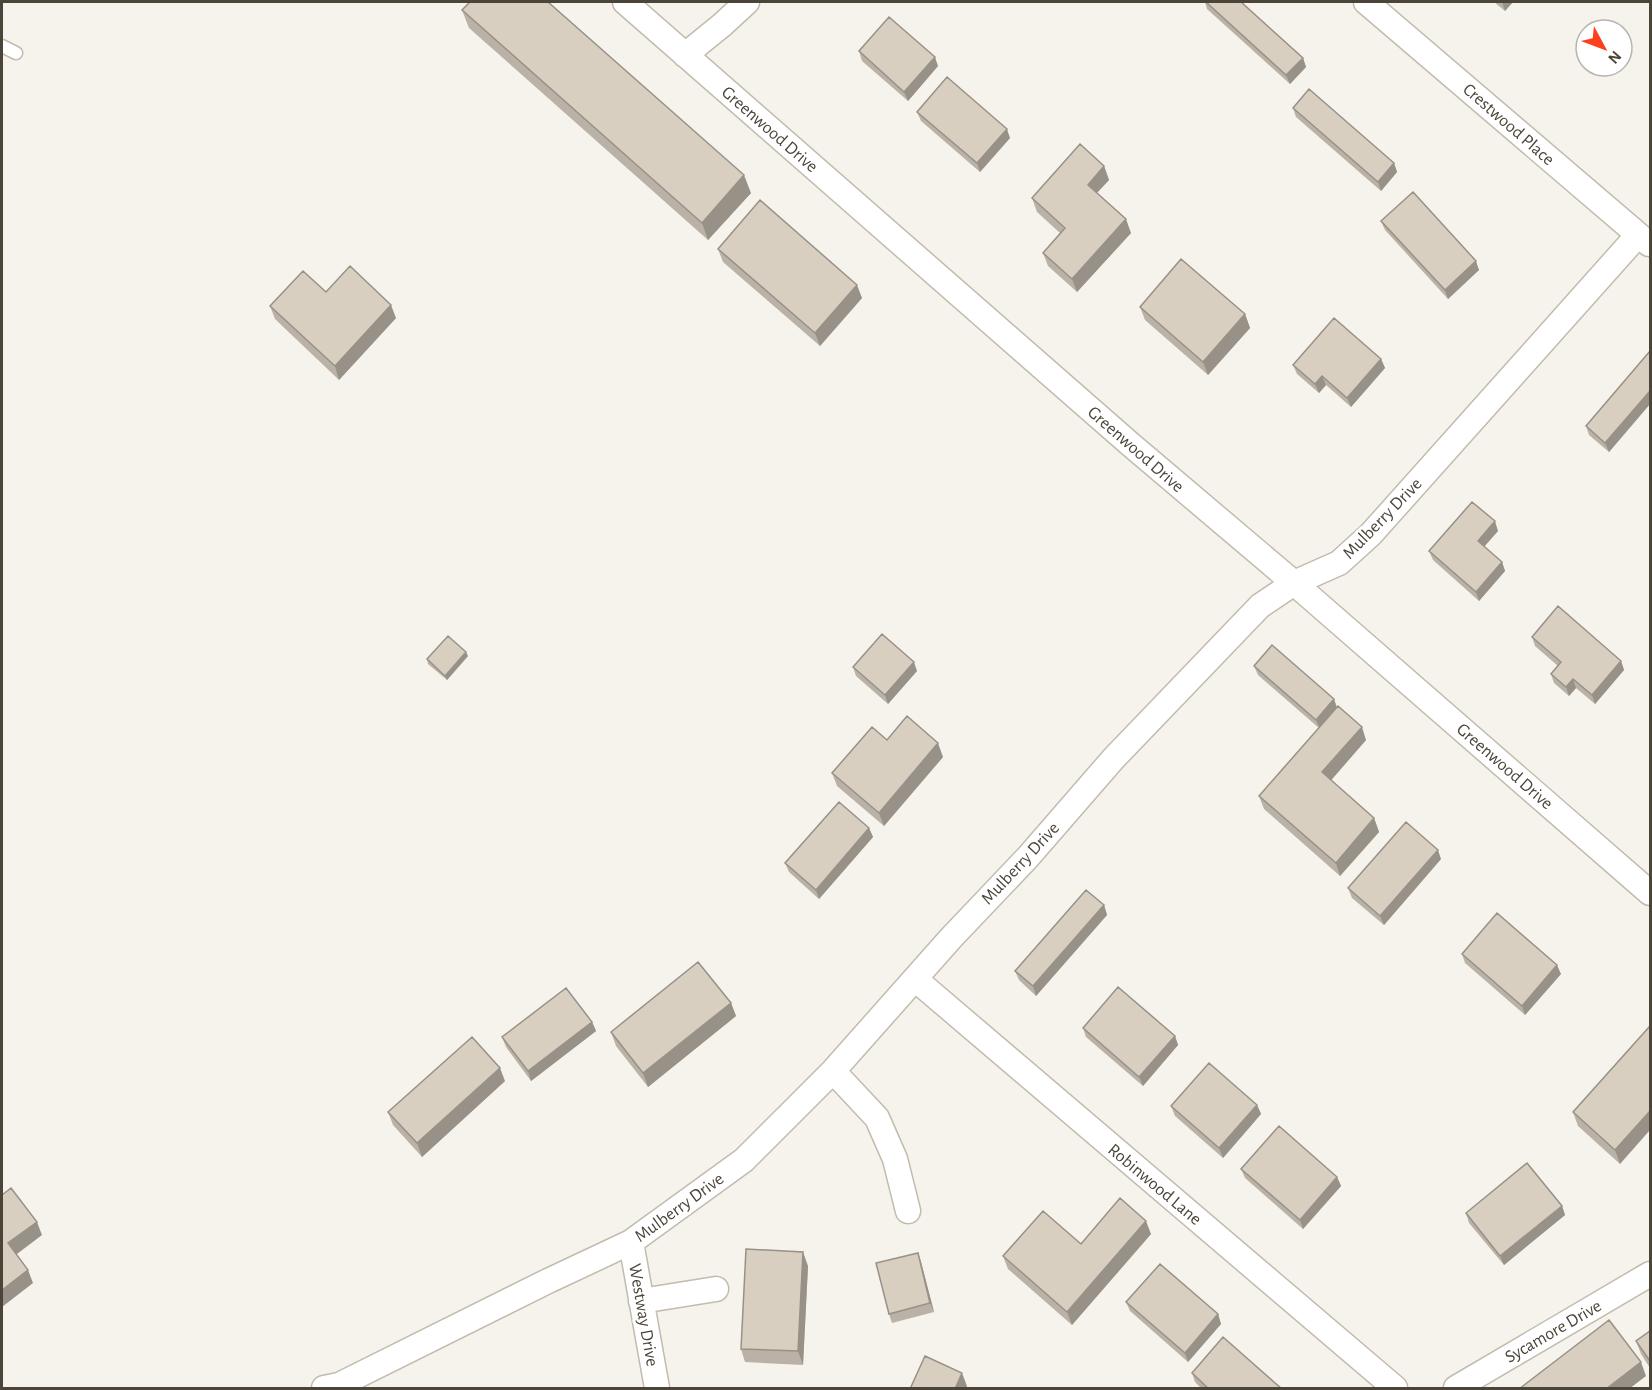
<svg xmlns="http://www.w3.org/2000/svg" width="1652" height="1390" viewBox="0 0 1652 1390" font-family="'Alegreya Sans',sans-serif">
  <style>
    .lines { fill: none; stroke-linecap: round; stroke-linejoin: round }
    .lane-casing { stroke: #c2bbae; stroke-width: 15 }
    .street-casing { stroke: #c2bbae; stroke-width: 27 }
    .lane { stroke: #fff; stroke-width: 12 }
    .street { stroke: #fff; stroke-width: 24 }
    .wall { fill: #bab2a6 }
    .shaded-wall { fill: #979187 }
    .building { fill: #d8cfc1; stroke: #979187; stroke-width: 1.5 }
    .labels { text-anchor: middle; stroke-width: 6; stroke-linejoin: round; paint-order: stroke }
    .street-label { font-size: 18px; fill: #4b4439; stroke: #fff }
  </style>
  <rect width="100%" height="100%" fill="#f6f3ec"/>
  <g class="lines">
    <defs>
      <path id="lane" d="M2,46l14,7"/>
      <path id="street" d="M625,2l505,442 164,139 356,310
        M1366,2l283,242
        M685,55l37,-30 25,-23
        M915,979l480,409
        M833,1071l44,47 18,41 13,52
        M631,1242l26,146
        M641,1301l75,-12
        M324,1388l15,-3 209,-104 83,-39 113,-82 89,-89 118,-133 77,-81 86,-99 146,-152 34,-23 45,-20 32,-29 267,-299
        M1456,1388l194,-114"/>
    </defs>
    <use href="#lane" class="lane-casing"/>
    <use href="#street" class="street-casing"/>
    <use href="#lane" class="lane"/>
    <use href="#street" class="street"/>
  </g>
  <path class="wall" d="M1205,2h36l62,56 3,9 -16,17 -83,-75z
    M1494,2h19l-8,9z
    M462,10l289,183 -43,47 -239,-212z
    M859,51l79,15 -30,35 -46,-40z
    M1293,108l101,55 3,9 -16,19 -85,-74z
    M917,112l93,26 -30,34 -59,-51z
    M1104,166l5,14 -12,13 34,40 -54,59 -29,-26 -5,-13 17,-20 -23,-21 -5,-14z
    M1381,221l98,49 -31,29 -63,-69z
    M718,249l144,49 -42,48 -97,-84z
    M270,306l126,12 -57,62 -64,-61z
    M1140,307l105,7 5,14 -42,47 -63,-55z
    M1650,351v53l-41,48 -20,-17 -3,-9z
    M1381,359l4,9 -34,39 -25,-22 -7,8 -22,-19 -4,-9z
    M1498,531l-14,16 18,15 3,9 -26,30 -46,-41 -4,-9z
    M1532,637l89,24 3,9 -29,34 -19,-16 -7,8 -15,-13 -3,-9 7,-8 -23,-20z
    M468,656l-21,24 -19,-16 -1,-5z
    M1254,666l80,33 3,8 29,33 -35,40 43,38 5,14 -39,44 -76,-67 -5,-13 60,-68 -61,-53z
    M853,667l64,4 -29,33 -32,-28z
    M887,740l56,17 -59,69 -47,-40 -5,-13z
    M869,828l4,9 -54,62 -30,-27 -4,-9z
    M1441,859l-57,66 -32,-27 -4,-10z
    M1104,905l3,10 -71,81 -17,-16 -4,-9z
    M1462,954l99,20 -36,41 -60,-52z
    M731,1003l5,13 -88,71 -32,-41 -5,-14z
    M592,1022l4,9 -65,50 -25,-34 -4,-10z
    M1650,1026l-30,138 -42,-38 -5,-14z
    M1083,1028l92,8 3,9 -35,41 -57,-49z
    M505,1081l-83,76 -29,-32 -5,-13z
    M1257,1105l4,9 -38,44 -48,-42 -4,-10z
    M1241,1169l96,8 4,9 -38,43 -58,-51z
    M1562,1206l3,9 -61,50 -35,-42 -3,-10z
    M1151,1234l-79,91 -64,-56 -5,-13 78,-12z
    M918,1253l3,9 13,50 -42,11 -3,-9z
    M808,1266l-5,99 -58,-3 -4,-13z
    M1126,1302l92,12 3,10 -33,38 -58,-51z
    M1650,1331v37l-9,-14 -5,-13z
    M1192,1373l90,16h-80l-7,-7z"/>
  <path class="shaded-wall" d="M1502,2h11l-8,9z
    M935,57l3,9 -30,35 -4,-9z
    M1303,58l3,9 -16,17 -4,-9z
    M1007,129l3,9 -30,34 -3,-9z
    M1394,163l3,9 -16,19 -3,-9z
    M1104,166l5,14 -17,18 -4,-13z
    M744,175l7,18 -43,47 -6,-17z
    M1126,219l5,14 -54,59 -5,-13z
    M1476,261l3,9 -31,29 -3,-9z
    M857,285l5,13 -42,48 -5,-13z
    M391,305l5,13 -57,62 -4,-14z
    M1245,314l5,14 -42,47 -5,-13z
    M1381,359l4,9 -34,39 -4,-9z
    M1322,376l4,9 -7,8 -4,-9z
    M1650,391v13l-41,48 -4,-9z
    M1495,521l3,10 -17,19 -3,-9z
    M1502,562l3,9 -26,30 -3,-9z
    M466,652l2,4 -21,24 -2,-4z
    M1621,661l3,9 -29,34 -3,-9z
    M914,662l3,9 -29,33 -3,-9z
    M1573,679l3,9 -7,8 -3,-9z
    M1334,699l3,10 -17,20 -4,-9z
    M1362,727l4,13 -39,45 -5,-13z
    M938,743l5,14 -59,69 -5,-13z
    M1374,818l5,14 -39,44 -4,-13z
    M869,828l4,9 -54,62 -3,-9z
    M1438,850l3,9 -57,66 -4,-9z
    M1104,905l3,10 -71,81 -3,-10z
    M1557,965l4,9 -36,41 -3,-9z
    M731,1003l5,13 -88,71 -5,-14z
    M592,1022l4,9 -65,50 -3,-10z
    M1175,1036l3,9 -35,41 -4,-9z
    M500,1068l5,13 -83,76 -5,-14z
    M1257,1105l4,9 -38,44 -4,-10z
    M1650,1111v19l-30,34 -5,-14z
    M1337,1177l4,9 -38,43 -3,-9z
    M1562,1206l3,9 -61,50 -4,-9z
    M1146,1221l5,13 -79,91 -5,-13z
    M37,1222l5,13 -29,22 -5,-14z
    M803,1252l5,14 -5,99 -5,-14z
    M918,1253l3,9 13,50 -4,-9z
    M28,1270l5,13 -31,24v-17z
    M1218,1314l3,10 -33,38 -3,-9z
    M1641,1362l5,14 -17,13h-23z
    M962,1373l5,13 -1,3h-11z"/>
  <path class="building" d="M470,2h78l196,173 -42,48 -240,-213z
    M1206,2h35l62,56 -17,17z
    M889,17l46,40 -31,35 -45,-41z
    M947,77l60,52 -30,34 -60,-51z
    M1309,89l85,74 -16,19 -85,-74z
    M1080,144l24,22 -16,19 38,34 -54,60 -29,-26 22,-25 -33,-30z
    M1413,192l63,69 -31,29 -64,-69z
    M760,200l97,85 -42,48 -97,-84z
    M1181,259l64,55 -42,48 -63,-55z
    M350,266l41,39 -56,61 -65,-60 33,-35 23,21z
    M1334,318l47,41 -34,39 -25,-22 -7,8 -22,-19z
    M1650,351v40l-45,52 -19,-17z
    M1472,502l23,19 -17,20 24,21 -26,30 -47,-41z
    M1558,606l63,55 -29,34 -19,-16 -7,8 -15,-13 10,-12 -29,-25z
    M882,634l32,28 -29,33 -32,-28z
    M448,636l18,16 -21,24 -18,-17z
    M1272,645l62,54 -18,21 -62,-54z
    M1338,706l24,21 -40,45 52,46 -38,45 -77,-67z
    M907,716l31,27 -59,70 -47,-40 40,-46 15,13z
    M839,802l30,26 -53,62 -31,-27z
    M1406,822l32,28 -58,66 -32,-28z
    M1086,890l18,15 -71,81 -18,-15z
    M1497,913l60,52 -35,41 -60,-52z
    M698,962l33,41 -88,70 -32,-41z
    M1118,987l57,49 -36,41 -56,-49z
    M566,988l26,34 -64,49 -26,-34z
    M1650,1026v85l-35,39 -42,-38z
    M472,1037l28,31 -83,75 -29,-31z
    M1209,1063l48,42 -38,43 -48,-42z
    M1279,1126l58,51 -37,43 -59,-51z
    M1527,1163l35,43 -62,50 -34,-43z
    M11,1188l26,34 -29,21 20,27 -26,20v-95z
    M1120,1198l26,23 -79,91 -64,-56 40,-45 38,33z
    M746,1249l57,3 -5,99 -57,-2z
    M918,1253l12,50 -41,11 -13,-51z
    M1160,1264l58,50 -33,39 -59,-51z
    M1609,1320l32,42 -35,27h-87z
    M1650,1331v30l-14,-20z
    M1223,1337l59,52h-73l-17,-16z
    M925,1356l37,17 -7,16h-45z"/>
  <g class="labels">
    <g class="street-label">
      <text transform="translate(1509 124) rotate(41)" y="6">Crestwood Place</text>
      <text transform="translate(770 129) rotate(41)" y="6">Greenwood Drive</text>
      <text transform="translate(1136 449) rotate(41)" y="6">Greenwood Drive</text>
      <text transform="translate(1382 518) rotate(-46)" y="6">Mulberry Drive</text>
      <text transform="translate(1505 766) rotate(41)" y="6">Greenwood Drive</text>
      <text transform="translate(1020 863) rotate(-47)" y="6">Mulberry Drive</text>
      <text transform="translate(1155 1184) rotate(40)" y="6">Robinwood Lane</text>
      <text transform="translate(679 1207) rotate(-36)" y="6">Mulberry Drive</text>
      <text transform="translate(644 1315) rotate(80)" y="6">Westway Drive</text>
      <text transform="translate(1553 1331) rotate(-30)" y="6">Sycamore Drive</text>
    </g>
  </g>
  <rect width="1652" height="1390" fill="none" stroke="#4b4439" stroke-width="6"/>
  <g transform="translate(1604 48) rotate(131)"><circle r="28" fill="#ffffff" stroke="#b7b4b0" stroke-width="1.5"/>
  <path d="M0-4.5L10 22L0 15L-10 22Z" fill="#fc3f1d"/>
  <text y="-9" font-size="16" font-weight="bold" text-anchor="middle" fill="#4b4439">N</text>
  </g>
</svg>
